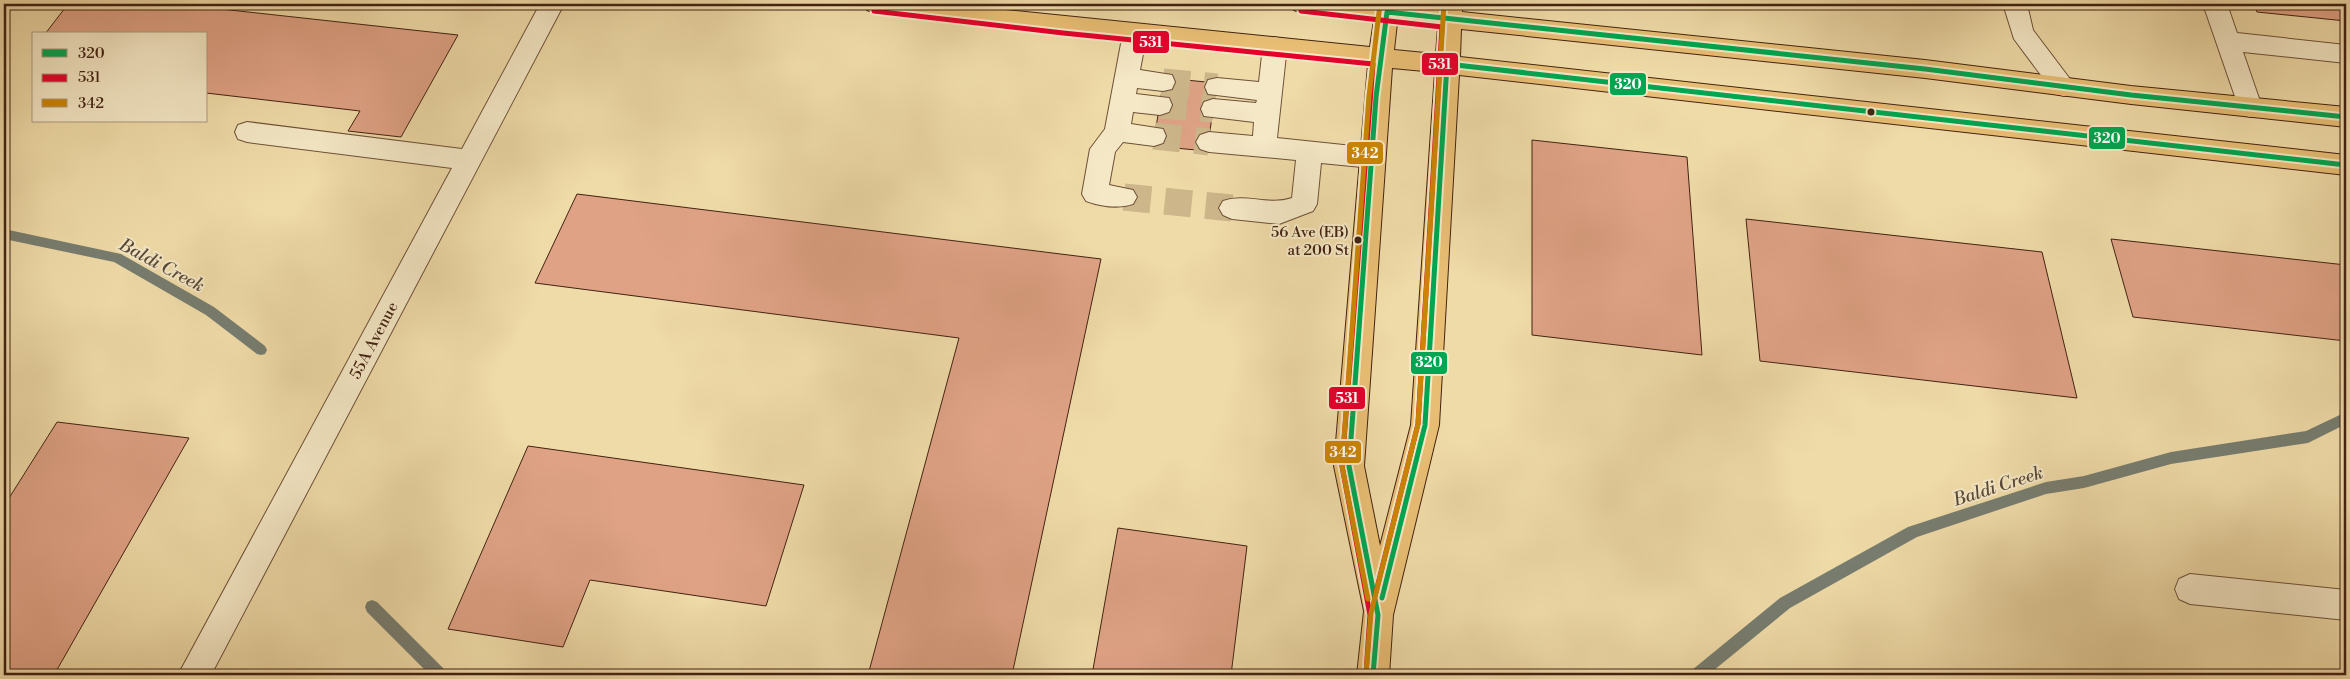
<svg xmlns="http://www.w3.org/2000/svg" width="2350" height="679" viewBox="0 0 2350 679" font-family="'Libre Bodoni',serif">
  <style>
    .lines { fill: none; stroke-linecap: round; stroke-linejoin: round }
    .stream { fill: #777d70; fill-rule: evenodd }
    .building { fill: #dfa285; stroke: #422212 }
    .minor-tunnel { stroke: #ccb68a; stroke-width: 27; stroke-dasharray: 27 14; stroke-linecap: butt }
    .minor-casing { stroke: #6d5038; stroke-width: 2 }
    .major-casing { stroke: #422212; stroke-width: 2 }
    .minor { fill: #f5e8c6; fill-rule: evenodd }
    .major { fill: #e8be74; fill-rule: evenodd }
    .bus-1-casing { stroke: #f5e8c6; stroke-width: 9 }
    .bus-2-casing { stroke: #f5e8c6; stroke-width: 9 }
    .bus-3-casing { stroke: #f5e8c6; stroke-width: 9 }
    .bus-1 { stroke: #00a651; stroke-width: 5 }
    .bus-2 { stroke: #e4002b; stroke-width: 5 }
    .bus-3 { stroke: #ca8504; stroke-width: 5 }
    .bus-dot { fill: #422212; stroke: #f5e8c6; stroke-width: 2 }
    .labels { text-anchor: middle; stroke-width: 4; stroke-linejoin: round; paint-order: stroke }
    .bus-label { font-size: 15px; fill: #422212; stroke: #f5e8c6; text-anchor: end }
    .street-label { font-size: 16px; fill: #422212; stroke: #f5e8c6 }
    .water-label { font-size: 18px; font-style: italic; fill: #584839; stroke: #f5e8c6 }
    .line-badge { stroke: #f5e8c6; stroke-width: 2 }
    .badge-label { font-size: 14px; text-anchor: middle; font-weight: bold; fill: #fff }
  </style>
  <rect width="100%" height="100%" fill="#efdba8"/>
  <filter id="stains"><feTurbulence type="fractalNoise" baseFrequency=".004" numOctaves="4"/><feColorMatrix values="0 0 0 0 .2 0 0 0 0 .09 0 0 0 0 .02 0 0 0 .5 -.17"/></filter>
  <radialGradient id="worn" r=".72"><stop offset=".6" stop-color="#630" stop-opacity="0"/><stop offset="1" stop-color="#630" stop-opacity=".3"/></radialGradient>
  <g class="lines">
    <path class="stream" d="M4,229l117,25 93,53 51,39 2,4 -2,4 -4,1 -4,-1 -51,-39 -92,-53 -110,-23z
      M2346,412v12l-38,19 -137,21 -87,24 -38,6 -129,43 -127,71 -82,67h-18l2,-5 88,-72 128,-71 138,-45 38,-6 87,-24 135,-21z
      M372,600l5,2 68,68 2,5h-17l-63,-63 -2,-5 2,-5z"/>
  </g>
  <path class="building" d="M68,4h107l283,31 -57,102 -53,-6 12,-20 -154,-18v-59h-161z
    M2254,4h92v17l-89,-9z
    M1164,78l53,5 -10,68 -54,-5z
    M1532,140l155,17 15,198 -170,-20z
    M577,194l524,65 -89,416h-144l91,-337 -424,-55z
    M1746,219l296,33 35,146 -317,-37z
    M2111,239l235,26v76l-213,-24z
    M57,422l132,16 -135,237h-50v-169z
    M528,446l276,39 -38,121 -176,-26 -27,67 -115,-18z
    M1118,528l129,18 -16,129h-139z"/>
  <g class="lines">
    <path class="minor-tunnel" d="M1163,82l54,5
      M1160,105l53,4
      M1154,136l55,6
      M1124,197l108,11"/>
    <defs>
      <path id="minor" d="M540,4h24l-353,671h-33l274,-507 -205,-26 -9,-3 -3,-7 3,-7 9,-3 215,27z
        M2003,4h24l6,26 43,57 -3,7 -9,2 -9,-2 -41,-55z
        M2203,4h24l10,29 109,12v18l-103,-11 19,55 -3,7 -9,3 -9,-3z
        M1135,24l8,3 4,6 -7,37 32,5 3,7 -3,7 -9,2 -26,-3 -1,6 33,4 3,7 -3,7 -9,3 -27,-3 -2,12 32,5 3,7 -3,7 -9,3 -31,-4 -8,10 -6,33 24,5 4,7 -4,7c-15,5 -33,2 -47,-3l-4,-7 8,-45 15,-20 18,-96 4,-6z
        M1275,37l8,3 4,6 -10,92 95,10 9,3 4,7 -4,7 -9,3 -51,-5 -4,41 -4,7 -34,13 -47,-5 -9,-4 -4,-7 4,-7c23,-8 45,5 69,-3l4,-38 -87,-8 -9,-3 -4,-7 4,-7 9,-3 44,4 1,-14 -50,-6 -3,-7 3,-7 9,-3 43,4 1,-3 -49,-6 -3,-7 3,-7 9,-2 42,4 4,-36 4,-6z
        M2190,574l156,16v30l-156,-16 -11,-5 -4,-10 4,-10z"/>
      <path id="major" d="M863,4h83l424,43 4,-27 -72,-7 -8,-3 -4,-6h110l-1,1 40,5v-6h24l-1,8 463,48 206,26 215,21v20l-215,-23 -206,-26 -464,-49 -1,28 886,98v20l-887,-100 -20,350 -46,190 -4,60h-32l7,-64 -30,-145 34,-401 -493,-52 -8,-3zM1397,23l41,4 -2,27 -42,-4zM1392,68l43,4 -24,353 -31,121 -16,-80z"/>
    </defs>
    <use href="#minor" class="minor-casing"/>
    <use href="#major" class="major-casing"/>
    <use href="#minor" class="minor"/>
    <use href="#major" class="major"/>
    <defs>
      <path id="bus-1" d="M1382,598l43,-173 22,-361 899,101
        M1373,675l5,-60 -29,-149 27,-369 11,-85 538,57 206,26 215,22"/>
      <path id="bus-2" d="M874,11l189,22 310,31 -31,402 28,149 -4,59
        M1301,11l141,16 -24,397 -43,172"/>
      <path id="bus-3" d="M1368,599l-26,-133 27,-370 11,-92
        M1366,674l5,-61 47,-189 26,-420"/>
    </defs>
    <use href="#bus-1" class="bus-1-casing"/>
    <use href="#bus-2" class="bus-2-casing"/>
    <use href="#bus-3" class="bus-3-casing"/>
    <use href="#bus-1" class="bus-1"/>
    <use href="#bus-2" class="bus-2"/>
    <use href="#bus-3" class="bus-3"/>
  </g>
  <g class="bus-dot">
    <circle cx="1871" cy="112" r="4.5"/>
    <circle cx="1358" cy="240" r="4.5"/>
  </g>
  <g class="labels">
    <g class="bus-label">
      <text x="1349" y="237">56 Ave (EB)<tspan x="1349" dy="18">at 200 St</tspan></text>
    </g>
    <g class="street-label">
      <text transform="translate(373 340) rotate(-62)" y="6">55A Avenue</text>
    </g>
    <g class="water-label">
      <text transform="translate(162 265) rotate(28)" y="6">Baldi Creek</text>
      <text transform="translate(1998 486) rotate(-18)" y="6">Baldi Creek</text>
    </g>
  </g>
  <g class="line-badge">
    <rect x="1132" y="30" width="38" height="24" rx="5" fill="#e4002b"/>
    <rect x="1421" y="52" width="38" height="24" rx="5" fill="#e4002b"/>
    <rect x="1609" y="72" width="38" height="24" rx="5" fill="#00a651"/>
    <rect x="2088" y="126" width="38" height="24" rx="5" fill="#00a651"/>
    <rect x="1346" y="141" width="38" height="24" rx="5" fill="#ca8504"/>
    <rect x="1410" y="351" width="38" height="24" rx="5" fill="#00a651"/>
    <rect x="1328" y="386" width="38" height="24" rx="5" fill="#e4002b"/>
    <rect x="1324" y="440" width="38" height="24" rx="5" fill="#ca8504"/>
  </g>
  <g class="badge-label">
    <text x="1151" y="47">531</text>
    <text x="1440" y="69">531</text>
    <text x="1628" y="89">320</text>
    <text x="2107" y="143">320</text>
    <text x="1365" y="158">342</text>
    <text x="1429" y="367">320</text>
    <text x="1347" y="403">531</text>
    <text x="1343" y="457">342</text>
  </g>
  <rect width="2350" height="679" fill="none" stroke="#efdba8" stroke-width="20"/>
  <rect x="5" y="5" width="2340" height="669" fill="none" stroke="#422212" stroke-width="2.5"/>
  <rect x="10" y="10" width="2330" height="659" fill="none" stroke="#422212"/>
  <rect x="32" y="32" width="175" height="90" fill="#f5e8c6" stroke="#ad997e"/>
  <rect x="42" y="49" width="25" height="8" fill="#00a651" stroke="#ad997e"/>
  <text x="78" y="58" font-size="15" fill="#422212">320</text>
  <rect x="42" y="74" width="25" height="8" fill="#e4002b" stroke="#ad997e"/>
  <text x="78" y="82" font-size="15" fill="#422212">531</text>
  <rect x="42" y="99" width="25" height="8" fill="#ca8504" stroke="#ad997e"/>
  <text x="78" y="108" font-size="15" fill="#422212">342</text>
  <rect width="100%" height="100%" filter="url(#stains)"/>
  <rect width="100%" height="100%" fill="url(#worn)"/>
</svg>
